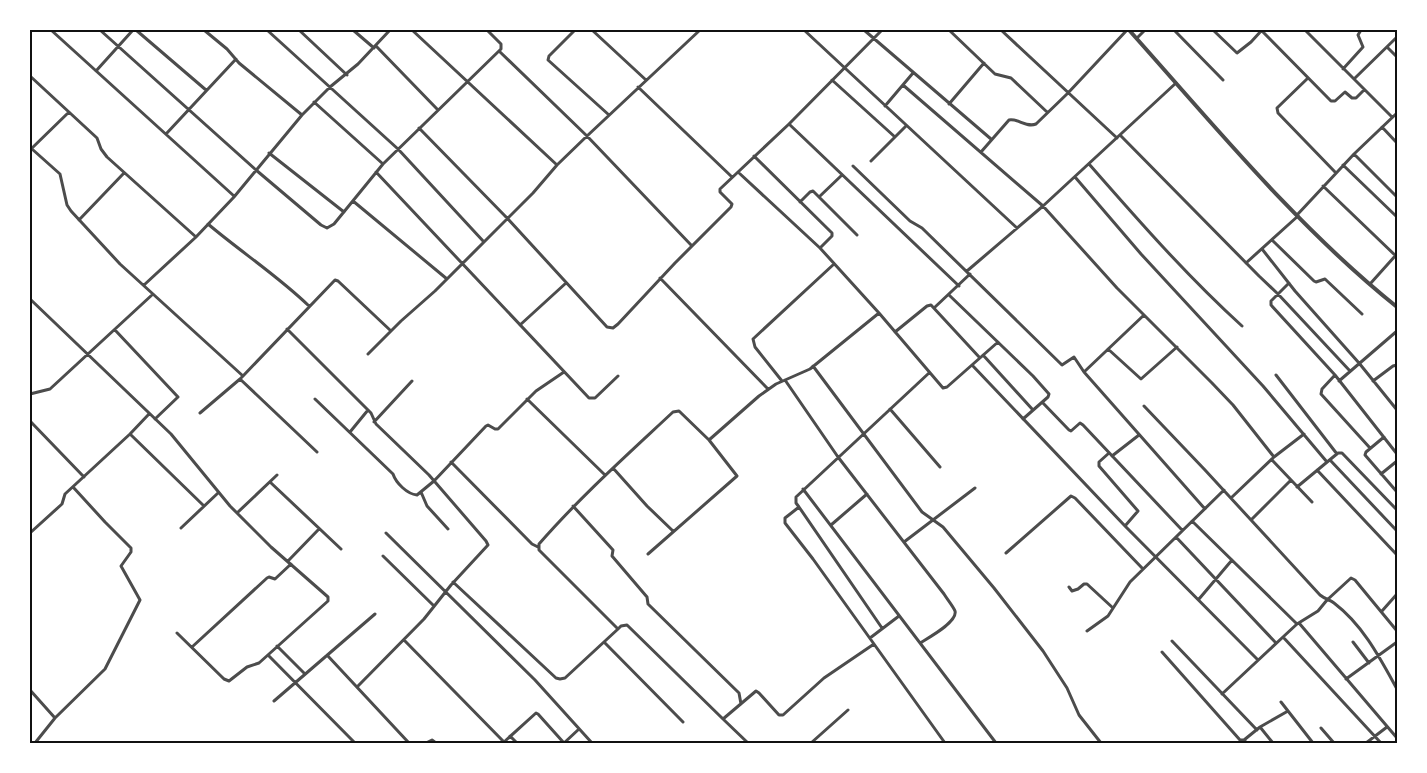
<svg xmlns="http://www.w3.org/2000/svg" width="1427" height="773" viewBox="0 0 1427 773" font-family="'Space Grotesk',sans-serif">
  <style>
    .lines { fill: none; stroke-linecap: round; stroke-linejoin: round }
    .minor { stroke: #4c4c4c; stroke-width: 3 }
    .tertiary { stroke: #4c4c4c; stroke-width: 4 }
    .neatline { fill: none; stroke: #111; stroke-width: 2 }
  </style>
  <rect width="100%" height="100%" fill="#fff"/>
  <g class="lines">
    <path class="minor" d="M51,30l183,166
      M100,30l156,140 65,55 6,3 7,-4 49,-60 118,-115v-5l-14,-14
      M136,30l70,60
      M204,30l23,19 12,14 63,52
      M267,30l131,119 86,93
      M299,30l48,45
      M353,30l21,18
      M412,30l145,135
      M575,30l-26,26 -1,4 61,55
      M592,30l54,50
      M804,30l213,198
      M864,30l127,109
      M949,30l46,44 16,4 36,34
      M1001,30l116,108
      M1174,30l49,50
      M1213,30l24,23 14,-11 11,-12
      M1264,30l-2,1 69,70h4l10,-9 7,6h4l8,-8
      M1305,30l87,87
      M1137,38l8,-8
      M376,46l62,64
      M1387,47l10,10
      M499,51l88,85 105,110
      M1343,69l20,-22 -5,-12 3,-5
      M96,71l37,-41
      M30,76l67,62 4,11 6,8 89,80
      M1308,78l-31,30 1,5 58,60
      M1354,79l43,-42
      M832,80l63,57
      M903,85l140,121 74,82 95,95 21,22 41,52
      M638,87l94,90
      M314,102l69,62
      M949,104l35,-41
      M885,106l28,-33
      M789,124l170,162
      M1382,127l15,16
      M419,128l89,91 99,108 6,1 5,-4 57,-61 56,-56 1,-3 -12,-12v-3l69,-65 93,-94
      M166,134l70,-75
      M1120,135l139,141 19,18 72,77
      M32,149l28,25 7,31 4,6 49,53 123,112 92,-96 3,1 53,50
      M30,150l39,-38
      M981,152l28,-32c9,-2 17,8 27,4l32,-31 59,-63
      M269,153l75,59
      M1354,154l43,43
      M754,156l78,77v3l-12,12
      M871,161l35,-35
      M1089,164c49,56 98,112 153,162
      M1343,165l54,52
      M853,166l57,55 12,7 140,137 12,-8 10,15 121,137
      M376,172l213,226h6l23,-22
      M738,172l82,76 59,65
      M1075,177l66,77 122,132 64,76
      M1323,186l74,71
      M819,197l23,-22
      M353,201l94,78
      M800,202l10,-10 3,-1 44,44
      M1297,215l57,-61 43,-41
      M79,220l45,-47
      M208,224c33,28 70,52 101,82
      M1272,240l42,41 2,1 9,-3 37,35
      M1262,249l33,42 64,72 38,47
      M1246,263l52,-47
      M967,271l76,-65 133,-123
      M660,278l108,111
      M1289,283l-18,18v4l64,70 62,79
      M1370,284l26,-29
      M144,285l52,-48 38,-40 68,-82 28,-28 28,-23 32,-34
      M949,295l84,81 16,18 -1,3 -25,22
      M30,299l141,135 59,72 41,41 57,50v4l-69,62 -12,4 -18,14 -5,-2 -47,-46
      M934,308l36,-34
      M520,325l46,-42
      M287,329l84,84 5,11 53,51 57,66 2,4 -37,40 -27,34 -66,67
      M115,330l63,67 -23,22
      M895,332l32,-26 4,-1 49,53
      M1108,349l33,30 36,-32
      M368,354l33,-33 34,-30 98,-98 24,-28 30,-29 113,-106
      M983,355l50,55
      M972,365l153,161 133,134
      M813,366l109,146 21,15 51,61 49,63 24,37 12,27 22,28
      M1084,372l60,-57
      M1276,375l61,79
      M1335,375l-13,14 -1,5 49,54
      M243,376l-3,3 77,73
      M785,380l53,77 106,137c3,5 9,12 11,17 3,11 -27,27 -35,32
      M782,381l-27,-34 -2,-8 81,-75
      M1339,381l58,-50
      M1373,381l20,-15 4,-1
      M30,394l20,-5 103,-95
      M315,399l78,75c3,9 14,20 24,21l17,-14 52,-55 2,-1 7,4h3l38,-38 28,-19
      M527,399l78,76
      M1042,402l27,28 2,1 9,-8 3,2 99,105
      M1144,406l61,64 115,125c5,4 10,5 14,8 29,22 46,55 63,86
      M890,409l50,58
      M200,413l40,-34
      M30,421l54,56
      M374,422l38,-41
      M350,432l18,-22
      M130,434l74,72
      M1384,437l-18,15 -1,3 32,37
      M709,440l50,-44 17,-12 34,-15 69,-56 64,75 4,-1 51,-45
      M1109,453l-10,9v4l39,45 -13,15
      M1112,456l27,-21
      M1272,460l40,42
      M1330,460l67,71
      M451,462l81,82 6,3
      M613,468l34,38 26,25
      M1317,470l80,85
      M1381,474l16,-13
      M270,482l71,67
      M1297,487l41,-34h4l55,57
      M803,489l193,254
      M421,492l6,14 21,23
      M1231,498l43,-41 30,-23
      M573,506l40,44 -1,6 35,41 1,7 91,89 2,11
      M799,507l-14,11v5l28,36 132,184
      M237,513l40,-38
      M1251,520l40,-40
      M1192,521l105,103
      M831,525l36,-31
      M181,528l37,-35
      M30,533l32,-29 3,-10 65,-60 19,-20
      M386,533l149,147 57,63
      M1176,537l100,106
      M904,542l71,-54
      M1006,553l65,-57 4,2 68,71
      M383,556l51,50
      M288,561l31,-32
      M453,582l103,96 4,1 5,-1 53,-49 -79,-79v-6c41,-47 88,-89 134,-132l6,-1 30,29 28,36 -89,78
      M1069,587l3,4 6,-2 6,-5h3l26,24
      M1199,599l33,-39
      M1382,611l15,-17
      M1299,623l98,115
      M882,628l-83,-121 -3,-4v-6l133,-124
      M618,629l3,-3 6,-1 96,94 33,-28 3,2 20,22h4l41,-37 50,-34
      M1087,631l21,-15 22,-34 94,-92
      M1283,637l98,106
      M870,638l29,-22
      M404,640l100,102 32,-29 2,1 26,29
      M1172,641l85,89
      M604,642l79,80
      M1353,642l16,21
      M277,646l28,28
      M192,647l75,-69 2,-1 6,2 16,-15
      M1162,652l78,88h4l3,3
      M268,655l87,88
      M327,655l82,88
      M1346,679l51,-37
      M30,690l25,28 -20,25
      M1222,694l61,-57 14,-13 21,-13 9,-11 24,-22 4,2 42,51
      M274,701l101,-87
      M1281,702l32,41
      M55,718l50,-49 35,-69 -19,-34 10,-14v-4l-26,-26 -32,-35
      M723,719l25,24
      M1260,727l13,16
      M1321,728l13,15
      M510,736l7,7
      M1244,740l16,-13 28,-16
      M426,743l6,-3 4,3
      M564,743l15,-14
      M811,743l37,-33
      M1366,743l21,-16"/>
    <path class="tertiary" d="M1129,30c85,95 168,197 268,277"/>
  </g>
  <rect width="1427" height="773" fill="none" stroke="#ffffff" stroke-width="62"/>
  <rect x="31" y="31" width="1365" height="711" class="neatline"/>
</svg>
